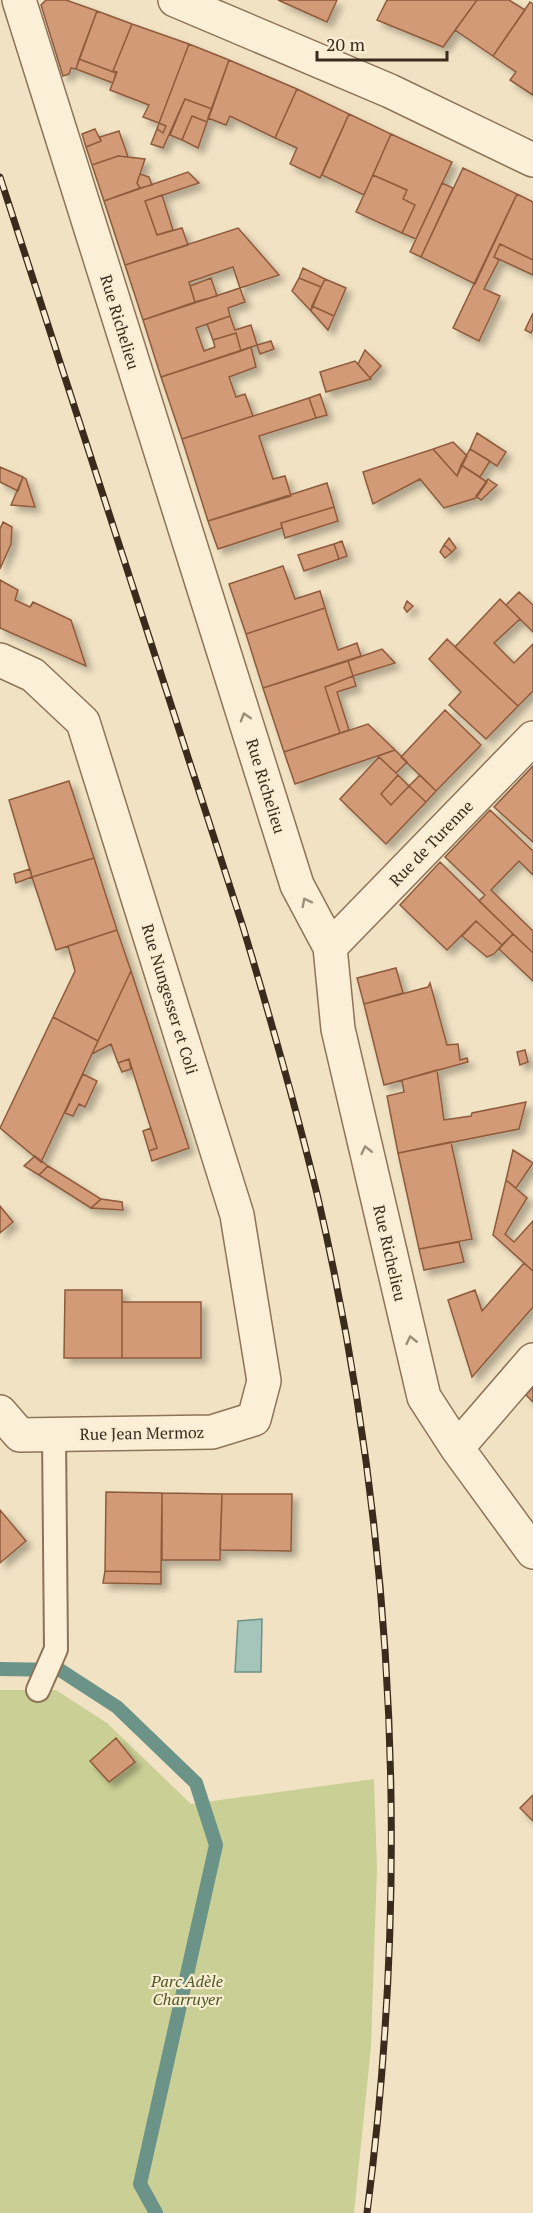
<svg xmlns="http://www.w3.org/2000/svg" width="533" height="2213" viewBox="0 0 533 2213" font-family="'PT Serif',serif">
  <style>
    .green { fill: #cad095 }
    .water { fill: #a5c4ba; stroke: #6b9388; stroke-width: 1.5 }
    .lines { fill: none; stroke-linecap: round; stroke-linejoin: round }
    .stream { stroke: #6b9388; stroke-width: 14 }
    .building { fill: #d29a76; stroke: #8e5b3c; stroke-width: 1.5; filter: url(#shadow) }
    .service-casing { stroke: #8d7358; stroke-width: 26 }
    .minor-casing { stroke: #8d7358; stroke-width: 36 }
    .tertiary-casing { stroke: #8d7358; stroke-width: 36 }
    .service { stroke: #fbf0d7; stroke-width: 22 }
    .minor { stroke: #fbf0d7; stroke-width: 33 }
    .tertiary { stroke: #fbf0d7; stroke-width: 33 }
    .rail-casing { stroke: #3b2b1d; stroke-width: 7 }
    .rail { stroke: #f8edd3; stroke-width: 4.5; stroke-dasharray: 14; stroke-linecap: butt }
    .oneway { stroke: #9b8e7a }
    .labels { text-anchor: middle; stroke-width: 4.5; stroke-linejoin: round; paint-order: stroke }
    .street-label { font-size: 16px; fill: #3b2b1d; stroke: #f8edd3 }
    .park-label { font-size: 16px; font-style: italic; fill: #4d5922; stroke: #f8edd3 }
  </style>
  <defs>
    <filter id="shadow"><feDropShadow dx="5.5" dy="5.5" stdDeviation="3" flood-color="#0004"/></filter>
  </defs>
  <rect width="100%" height="100%" fill="#f1e2c3"/>
  <path class="green" d="M0,1690h56l51,33 84,81 183,-25 3,89 -6,179 -17,166h-354z"/>
  <path class="water" d="M262,1619l-1,53h-26l3,-51z"/>
  <g class="lines">
    <path class="stream" d="M0,1669l60,1 57,37 79,76 20,62 -76,339 16,29"/>
  </g>
  <path class="building" d="M46,0h20l31,11 -21,58 -5,-1 -2,6 -6,2 -22,-71z
    M278,0h59l-10,22z
    M387,0h90l-34,47 -66,-27z
    M477,0h32l16,10 -32,46 -38,-26z
    M530,2l3,2v91l-23,-15 6,-8 -23,-16z
    M97,11l35,13 -19,47 3,2 -37,-14z
    M132,24l57,20 -30,79 -16,-6 6,-12 -39,-15 7,-18 -4,-1z
    M189,44l40,16 -17,49 -27,-10 -22,49 -12,-4 6,-15 6,4 3,-7 -7,-3z
    M79,59l37,14 -3,10 -37,-14z
    M229,60l68,29 -22,49 -45,-22 -4,9 -18,-7z
    M297,89l52,25 -29,64 -30,-14 7,-16 -22,-10z
    M185,99l27,10 -5,13 -15,-6 -10,24 -12,-5z
    M349,114l42,20 -27,61 -42,-20z
    M192,116l15,6 -9,26 -16,-8z
    M159,123l7,3 -3,7 -6,-4z
    M95,129l6,12 -15,6 -4,-13z
    M119,131l9,26 -10,-1 -26,9 -6,-18 15,-6 -1,-4z
    M391,134l61,28 -36,77 -14,-6 13,-28 -12,-6 4,-9 -34,-15z
    M118,156l27,3 -8,24 3,5 -36,13 -12,-36z
    M463,168l54,26 -42,90 -54,-27z
    M188,172l11,11 -54,18 12,34 25,-7 6,17 -63,20 -21,-64z
    M140,174l9,3 3,8 -12,3 -3,-5z
    M373,175l34,15 -4,9 12,6 -13,28 -46,-21z
    M442,183l11,5 -32,69 -11,-5z
    M517,194l16,8v58l-33,-16 -6,13 5,3 -15,29 16,7 -21,45 -26,-13z
    M162,195l11,35 -16,5 -12,-34z
    M238,228l41,47 -39,13 -7,-21 -44,15 6,20 -52,18 -18,-55z
    M500,244l33,16v15l-39,-18z
    M303,268l22,11 -4,8 -22,-9z
    M211,278l6,18 -22,6 -5,-16z
    M299,278l22,9 -10,24 -19,-20z
    M325,279l21,9 -12,28 -22,-10z
    M240,288l5,14 -17,6 2,8 -34,12 8,23 11,-4 -2,-7 23,-7 5,18 -80,26 -18,-57z
    M312,306l22,10 -6,14 -17,-19z
    M533,313v16l-2,4 -6,-3z
    M230,316l5,14 16,-5 6,20 -16,6 -5,-18 -23,7 -6,-16z
    M271,341l3,8 -14,5 -3,-9z
    M251,347l5,20 -27,10 7,20 9,-3 8,22 -71,23 -21,-62z
    M365,350l16,16 -11,12 -12,-14z
    M355,361l16,18 -45,13 -6,-20z
    M320,394l7,21 -11,3 -7,-20z
    M309,398l7,20 -57,18 14,43 12,-3 6,20 -83,25 -26,-82z
    M477,433l29,19 -9,14 -27,-17z
    M453,442l14,14 -10,20 -24,-27z
    M433,449l24,27 4,-11 26,17 -11,16 -32,10 -24,-29 -47,25 -10,-32z
    M470,449l20,12 -10,16 -19,-12z
    M0,467l23,10 -5,14 -18,-9z
    M23,477l3,2 9,28 -24,-2z
    M488,479l9,6 -16,15 -5,-4z
    M327,483l7,24 -53,16 1,5 -64,21 -10,-28z
    M334,507l4,14 -53,17 -4,-15z
    M3,522l9,5 -1,17 -11,25v-40z
    M449,538l7,10 -4,4 -8,-7z
    M342,541l5,15 -8,3 -5,-15z
    M334,544l5,15 -35,12 -6,-16z
    M444,545l8,7 -7,6 -5,-6z
    M283,566l12,33 25,-8 5,17 -79,26 -17,-50z
    M0,580l18,10 -3,10 15,7 3,-5 38,18 15,46 -86,-38z
    M519,592l14,13v27l-27,-27z
    M500,599l20,20 -26,24 20,20 19,-19v47l-15,15 -63,-59z
    M407,601l6,5 -6,6 -3,-4z
    M325,608l13,42 19,-7 4,13 -98,32 -17,-54z
    M447,639l71,67 -32,33 -37,-34 12,-13 -32,-33z
    M382,649l13,14 -42,13 -5,-15z
    M348,661l5,15 -28,11 15,46 -56,19 -21,-64z
    M353,676l3,10 -19,6 12,38 -9,3 -15,-46z
    M445,710l36,35 -45,46 -35,-34z
    M368,724l27,26 -100,34 -11,-32z
    M395,750l12,12 -11,11 -18,-17z
    M379,757l19,18 -17,19 10,11 18,-19 17,16 -40,42 -46,-45z
    M533,766v76l-39,-35z
    M398,775l11,11 -18,19 -10,-11z
    M420,775l16,16 -10,11 -17,-16z
    M69,781l25,77 -62,19 -23,-77z
    M490,810l43,41v24l-14,-14 -28,29 42,41v22l-54,-52 6,-6 -40,-38z
    M94,858l23,72 -61,20 -24,-73z
    M440,862l73,72 -11,11 -26,-24 -29,29 -47,-45z
    M30,869l2,8 -16,6 -2,-9z
    M476,921l26,24 -8,9 -7,3 -25,-21z
    M117,930l14,41 -33,70 -45,-24 22,-46 -7,-25z
    M513,934l20,19v28l-34,-32z
    M396,968l7,25 -39,11 -7,-26z
    M131,971l58,177 -37,13 -3,-10 8,-3 -28,-89 -11,4 -7,-19 -19,10z
    M430,983l17,62 11,-1 2,16 7,-2 1,4 -84,23 -20,-81 64,-17z
    M53,1017l45,24 -57,121 -41,-34z
    M525,1050l3,12 -8,3 -3,-13z
    M129,1059l2,10 -9,3 -4,-9z
    M437,1070l7,50 27,-4 1,-3 54,-11 -7,27 -121,24 -11,-57 17,-4 -2,-12z
    M83,1074l14,7 -12,26 -6,-3 -6,12 -8,-3z
    M151,1128l6,20 -8,3 -6,-20z
    M451,1142l21,97 -53,10 -21,-96z
    M513,1150l20,13 -17,25 -10,-8z
    M35,1156l13,10 -9,9 -15,-9z
    M48,1166l53,33 -10,9 -52,-33z
    M506,1180l21,18 -22,36 9,8 19,-21v50l-40,-36z
    M101,1199l21,3 1,8 -32,-2z
    M0,1206l13,16 -13,11z
    M459,1242l5,20 -40,8 -5,-21z
    M524,1263l9,8v36l-61,70 -24,-77 27,-10 7,21z
    M65,1290h57v68h-58z
    M122,1302h79v56h-79z
    M533,1387v15l-7,-7z
    M106,1492l56,1 -1,79 -56,-1z
    M162,1493l60,1 -2,66h-58z
    M222,1494h70l-1,57 -71,-1z
    M0,1510l26,31 -26,22z
    M105,1571l56,1v12l-58,-1z
    M116,1738l19,24 -26,20 -19,-21z
    M533,1795v26l-13,-13z"/>
  <g class="lines">
    <defs>
      <path id="service" d="M38,1690l18,-41 -2,-214"/>
      <path id="minor" d="M19,0l278,885 33,62 8,82 86,368 33,51 76,104
        M0,660l33,15 50,47 154,493 27,166 -10,38 -42,13 -192,3 -20,-23
        M330,947l203,-209
        M457,1448l76,-88"/>
      <path id="tertiary" d="M175,0l215,91 143,69"/>
    </defs>
    <use href="#service" class="service-casing"/>
    <use href="#minor" class="minor-casing"/>
    <use href="#tertiary" class="tertiary-casing"/>
    <use href="#service" class="service"/>
    <use href="#minor" class="minor"/>
    <use href="#tertiary" class="tertiary"/>
    <defs>
      <path id="rail" d="M0,177l243,750c27,90 53,180 75,271 77,334 93,676 49,1015"/>
    </defs>
    <use href="#rail" class="rail-casing"/>
    <use href="#rail" class="rail"/>
  </g>
  <defs><path id="oneway-chevron" d="M-2-3.5L2.5 0L-2 3.5" fill="none" stroke-width="1.6" stroke-linecap="round" stroke-linejoin="round" transform="scale(1.5)"/></defs>
  <g class="oneway">
    <use href="#oneway-chevron" transform="translate(245 717) rotate(-107)"/>
    <use href="#oneway-chevron" transform="translate(306 902) rotate(-117)"/>
    <use href="#oneway-chevron" transform="translate(366 1150) rotate(-103)"/>
    <use href="#oneway-chevron" transform="translate(411 1340) rotate(-103)"/>
  </g>
  <g class="labels">
    <g class="street-label">
      <text transform="translate(120 322) rotate(73)" y="6">Rue Richelieu</text>
      <text transform="translate(266 786) rotate(73)" y="6">Rue Richelieu</text>
      <text transform="translate(431 843) rotate(-46)" y="6">Rue de Turenne</text>
      <text transform="translate(170 999) rotate(73)" y="6">Rue Nungesser et Coli</text>
      <text transform="translate(390 1253) rotate(77)" y="6">Rue Richelieu</text>
      <text transform="translate(142 1433) rotate(-1)" y="6">Rue Jean Mermoz</text>
    </g>
    <g class="park-label">
      <text x="187" y="1987">Parc Adèle<tspan x="187" dy="18">Charruyer</tspan></text>
    </g>
  </g>
  <path d="M317 51v9h130v-9" fill="none" stroke="#3b2b1d" stroke-width="3"/>
  <text x="326" y="51" font-size="18" fill="#3b2b1d" stroke="#f8edd3" stroke-width="4.5" paint-order="stroke">20 m</text>
</svg>
